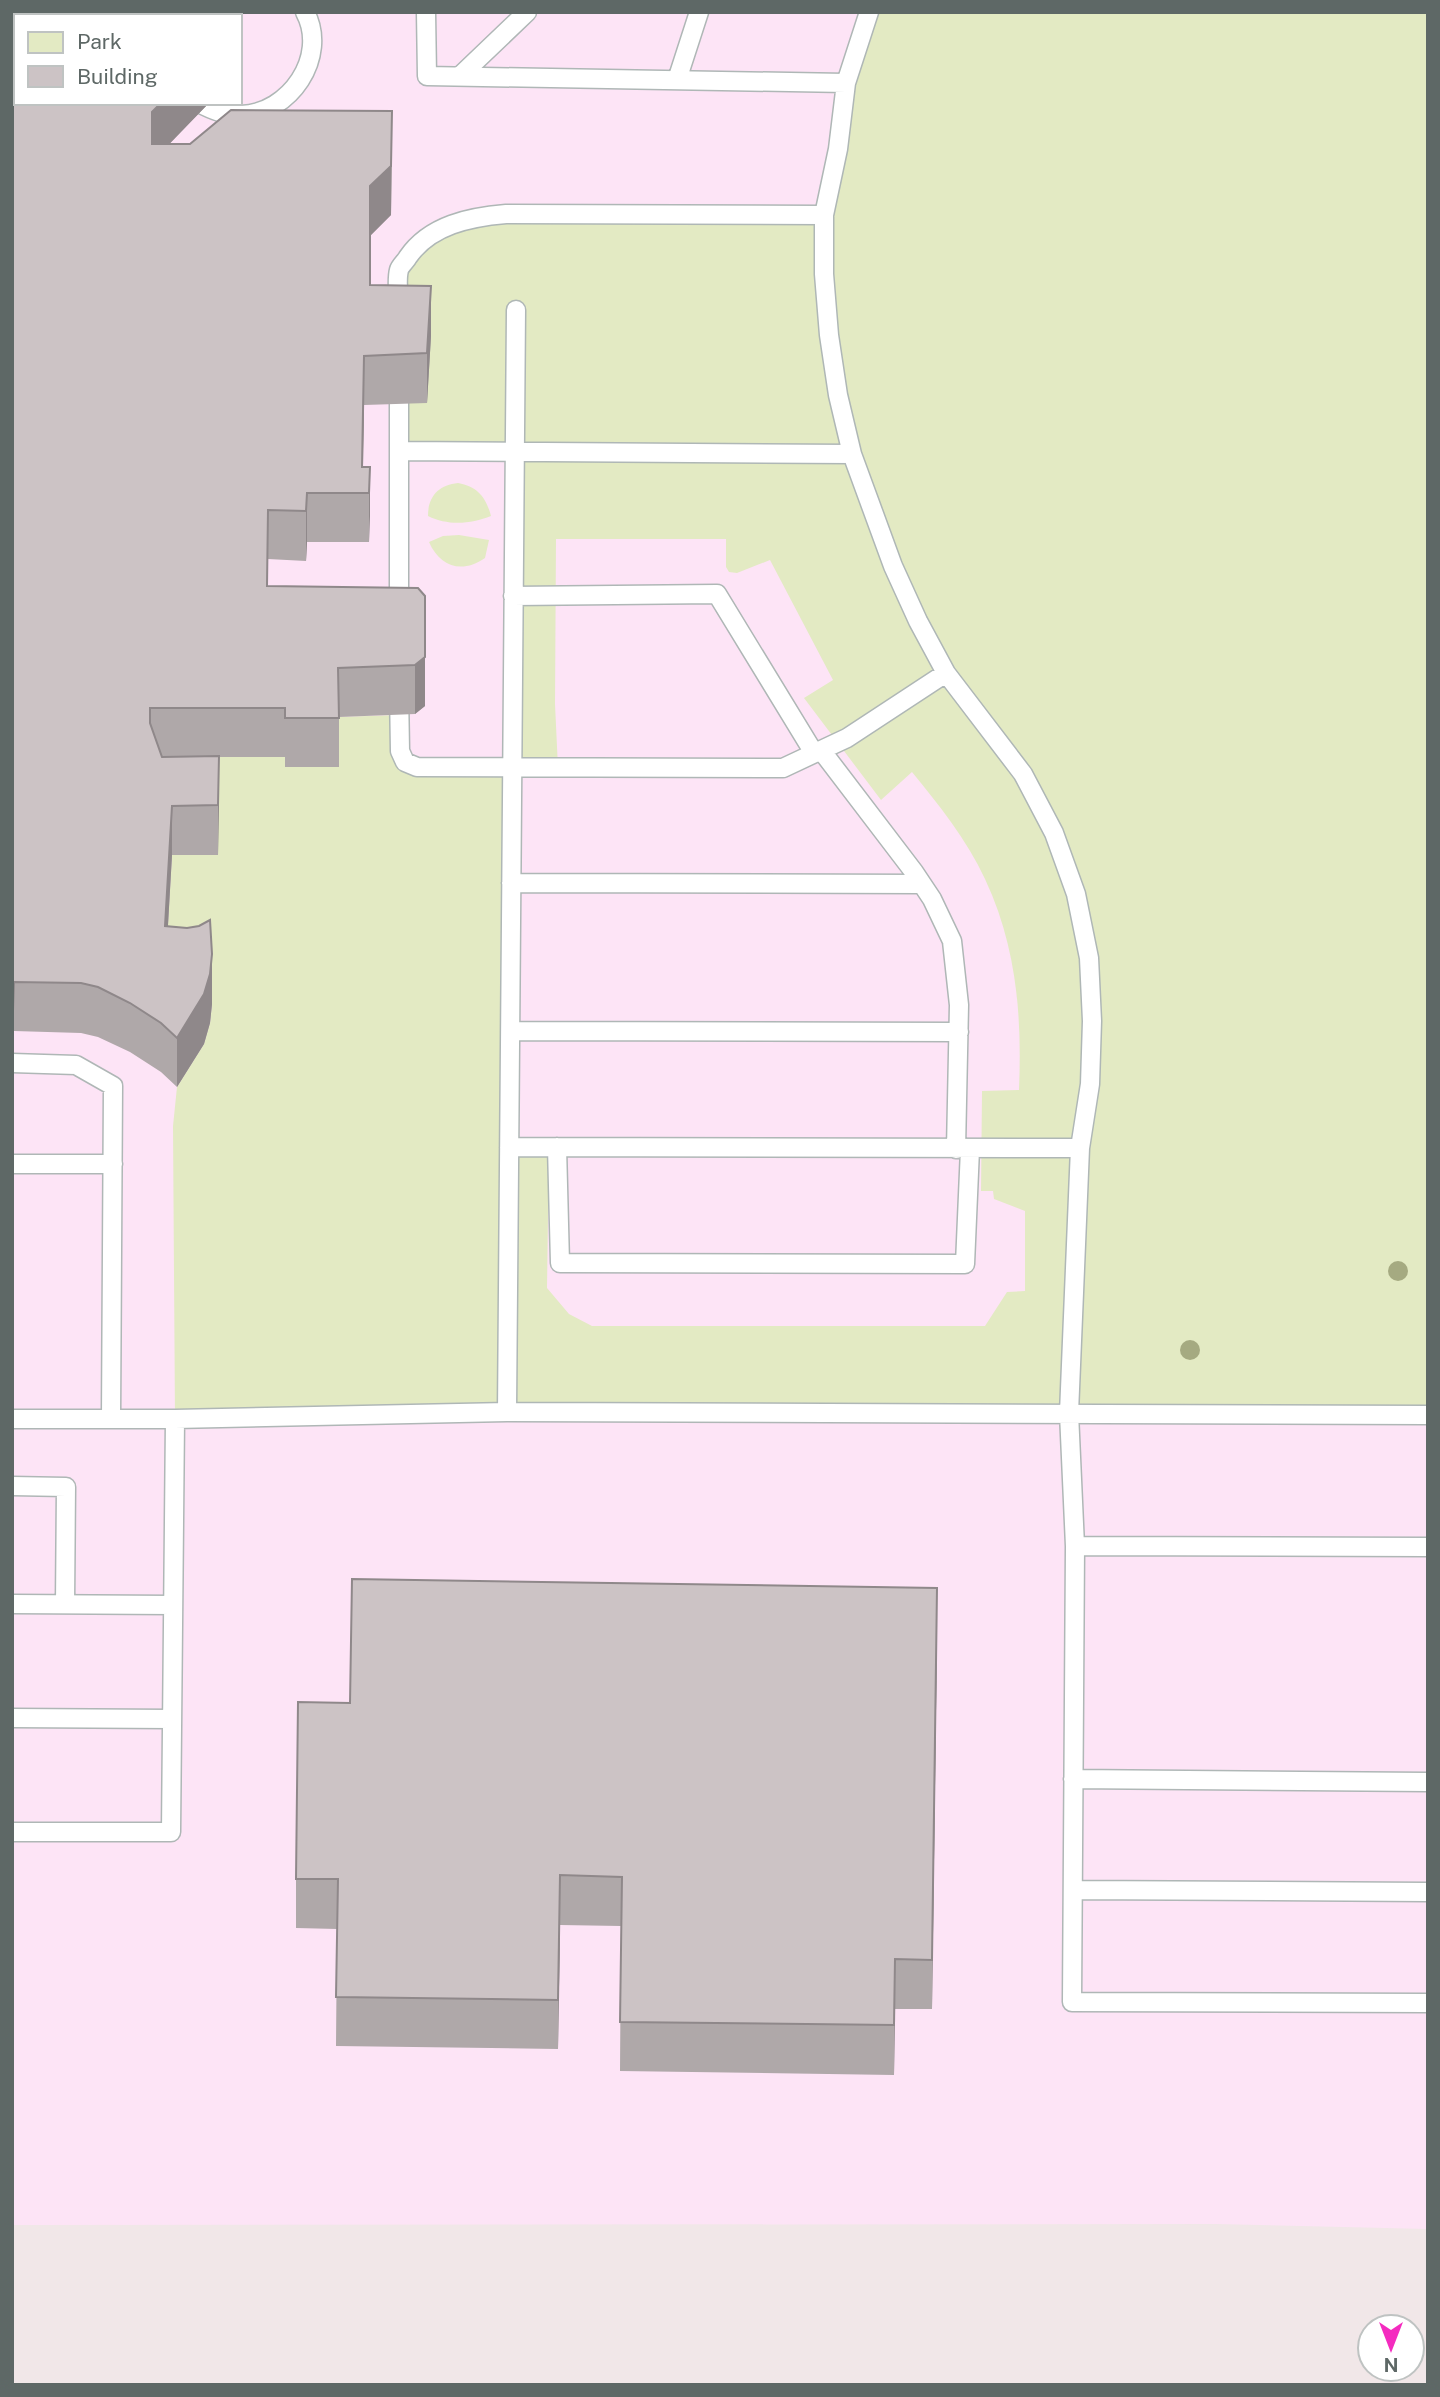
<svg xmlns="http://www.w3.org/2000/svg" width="1440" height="2397" viewBox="0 0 1440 2397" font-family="'Public Sans',sans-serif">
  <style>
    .medical { fill: #fde4f6; fill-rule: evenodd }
    .green { fill: #e3eac3; fill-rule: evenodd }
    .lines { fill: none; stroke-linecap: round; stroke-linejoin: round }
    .service-casing { stroke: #afb7b6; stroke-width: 21 }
    .service { stroke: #fff; stroke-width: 18 }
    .tree { fill: #a5aa81 }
    .wall { fill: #afa8a9 }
    .shaded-wall { fill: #8f888a }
    .building { fill: #ccc3c5; stroke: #8f888a; stroke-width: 2 }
  </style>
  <rect width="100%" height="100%" fill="#f1e7e8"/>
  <path class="medical" d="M12,12h1416v2217l-213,-5 -1203,1zM16,16h224v87h-224z"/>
  <path class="green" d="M869,12h559v1403l-1253,4 -2,-293 4,-39 27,-43 6,-21 2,-19 -3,-34 -44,6 7,-121h46l-68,-98h135v10l53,-50 61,-2 6,47 107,6 2,-316 -115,-1v-181l56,-48 369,-7zM556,539h170v28l3,5 8,1 33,-13 63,120 -29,18 77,102 31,-28c27,33 55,68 73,107 32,68 37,138 34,211l-37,1 -1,100h12l1,8 31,12v80l-18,1 -22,34h-393l-23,-12 -22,-26 2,-141 -40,-1 3,-378h46l-3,-64z
    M458,483c20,4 28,14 33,33 -20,8 -43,10 -63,0 0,-20 11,-31 30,-33z
    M459,535l30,5 -4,18c-23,16 -45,9 -56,-16l14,-6z"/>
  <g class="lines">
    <defs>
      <path id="service" d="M426,12l1,64 419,7
        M869,12l-23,71 -8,66 -14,66v59l5,61 9,60 14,59 41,112 25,55 28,52 77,101 31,59 22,61 13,64 3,63 -2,63 -10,64 -11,265 6,133 -3,456 356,1
        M170,16l2,-4
        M460,76l67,-64
        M677,80l22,-68
        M199,103c13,7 27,13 42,12 48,-1 88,-58 64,-103
        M399,309c0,-11 -3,-28 0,-39 1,-4 7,-9 9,-13 22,-32 62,-40 98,-43l318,1
        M399,451l453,3
        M513,596l204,-2 97,159
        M399,610v-227
        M399,691l1,60 5,11 12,5 366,1 64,-30 99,-65
        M821,750l93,122 18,27 20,42 7,64 -3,144
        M511,883l411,1
        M510,1031l449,1
        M12,1063l64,2 37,21 -2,333
        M509,1147l571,1
        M557,1147l3,116 405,1 5,-115
        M12,1164h101
        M507,1412l9,-1102
        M12,1419h163l332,-7 921,3
        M12,1486l54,1 -1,117
        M1075,1546l353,1
        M12,1604l161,1
        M12,1718l160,1
        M1073,1779l355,3
        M12,1832h159l4,-413
        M1073,1890l355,2"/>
    </defs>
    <use href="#service" class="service-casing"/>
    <use href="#service" class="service"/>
  </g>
  <g class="tree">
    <circle cx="1398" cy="1271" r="10"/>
    <circle cx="1190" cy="1350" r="10"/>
  </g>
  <path class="wall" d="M16,103h193l-40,41 223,16 -1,55 -21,21v49l61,51 -4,67 -63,2 -1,62h7l-1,75h-62l-1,19 -38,-2 -1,27 151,2 7,118 -10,8 -76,3v50h-54v-10h-66l-1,98h-46l-4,71 44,78 -2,19 -6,21 -27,43 -16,-15 -31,-20 -32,-15 -17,-4 -67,-2 -2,59z
    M937,1637l-5,372h-37l-1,66 -274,-4 1,-145 -61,-1 -2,124 -222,-3 1,-117 -41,-1v-49l54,-176z"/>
  <path class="shaded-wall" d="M161,103h48l-57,59v-50z
    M392,111l-1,104 -21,21v-50z
    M431,286v50l-4,67v-50z
    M364,356v49l-2,88z
    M370,467v49l-1,26v-49z
    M307,493v49l-1,19v-50z
    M425,657v49l-10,8v-49z
    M219,756v50l-1,49v-50z
    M172,806v49l-7,121v-50z
    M212,954v50l-2,19 -6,21 -27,43v-49z
    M14,982v49l-2,59v-50z
    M937,1588v49l-5,372v-49z
    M560,1875v50l-2,124v-49z
    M895,1959v50l-1,66v-50z"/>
  <path class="building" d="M12,12h74l-1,4h-69v87h145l-9,9v32h38l41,-34 161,1 -1,55 -21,20v99l61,1 -4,67 -63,3 -2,111h8l-1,26h-62l-1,18 -38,-1 -1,76 151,2 7,8v61l-10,8 -77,3 1,50h-54v-10h-135v15l12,34 57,-1 -1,49 -46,1 -7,120 22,2 12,-2 11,-6 2,34 -2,20 -6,20 -27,44 -16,-15 -31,-20 -32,-16 -17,-4 -67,-1 -2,58z
    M185,12h28l3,4h-35z
    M352,1579l585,9 -5,372 -37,-1 -1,66 -274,-3 2,-145 -62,-2 -2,125 -222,-3 2,-118h-42l2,-177 52,1z"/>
  <rect width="1440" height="2397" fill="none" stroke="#5e6866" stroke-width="28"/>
  <rect x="14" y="14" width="228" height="91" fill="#ffffff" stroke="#bfc3c2" stroke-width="2"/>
  <rect x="28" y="32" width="35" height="21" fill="#e3eac3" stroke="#bfc3c2" stroke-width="2"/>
  <text x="77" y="49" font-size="21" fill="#5e6866">Park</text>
  <rect x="28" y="66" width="35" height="21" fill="#ccc3c5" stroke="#bfc3c2" stroke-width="2"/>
  <text x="77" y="84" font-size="21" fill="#5e6866">Building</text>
  <g transform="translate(1391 2348) rotate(180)"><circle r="33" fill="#ffffff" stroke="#bfc3c2" stroke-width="2"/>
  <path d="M0-5L12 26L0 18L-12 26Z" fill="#f42bbf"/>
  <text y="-10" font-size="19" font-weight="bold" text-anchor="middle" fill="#5e6866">N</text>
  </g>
</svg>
